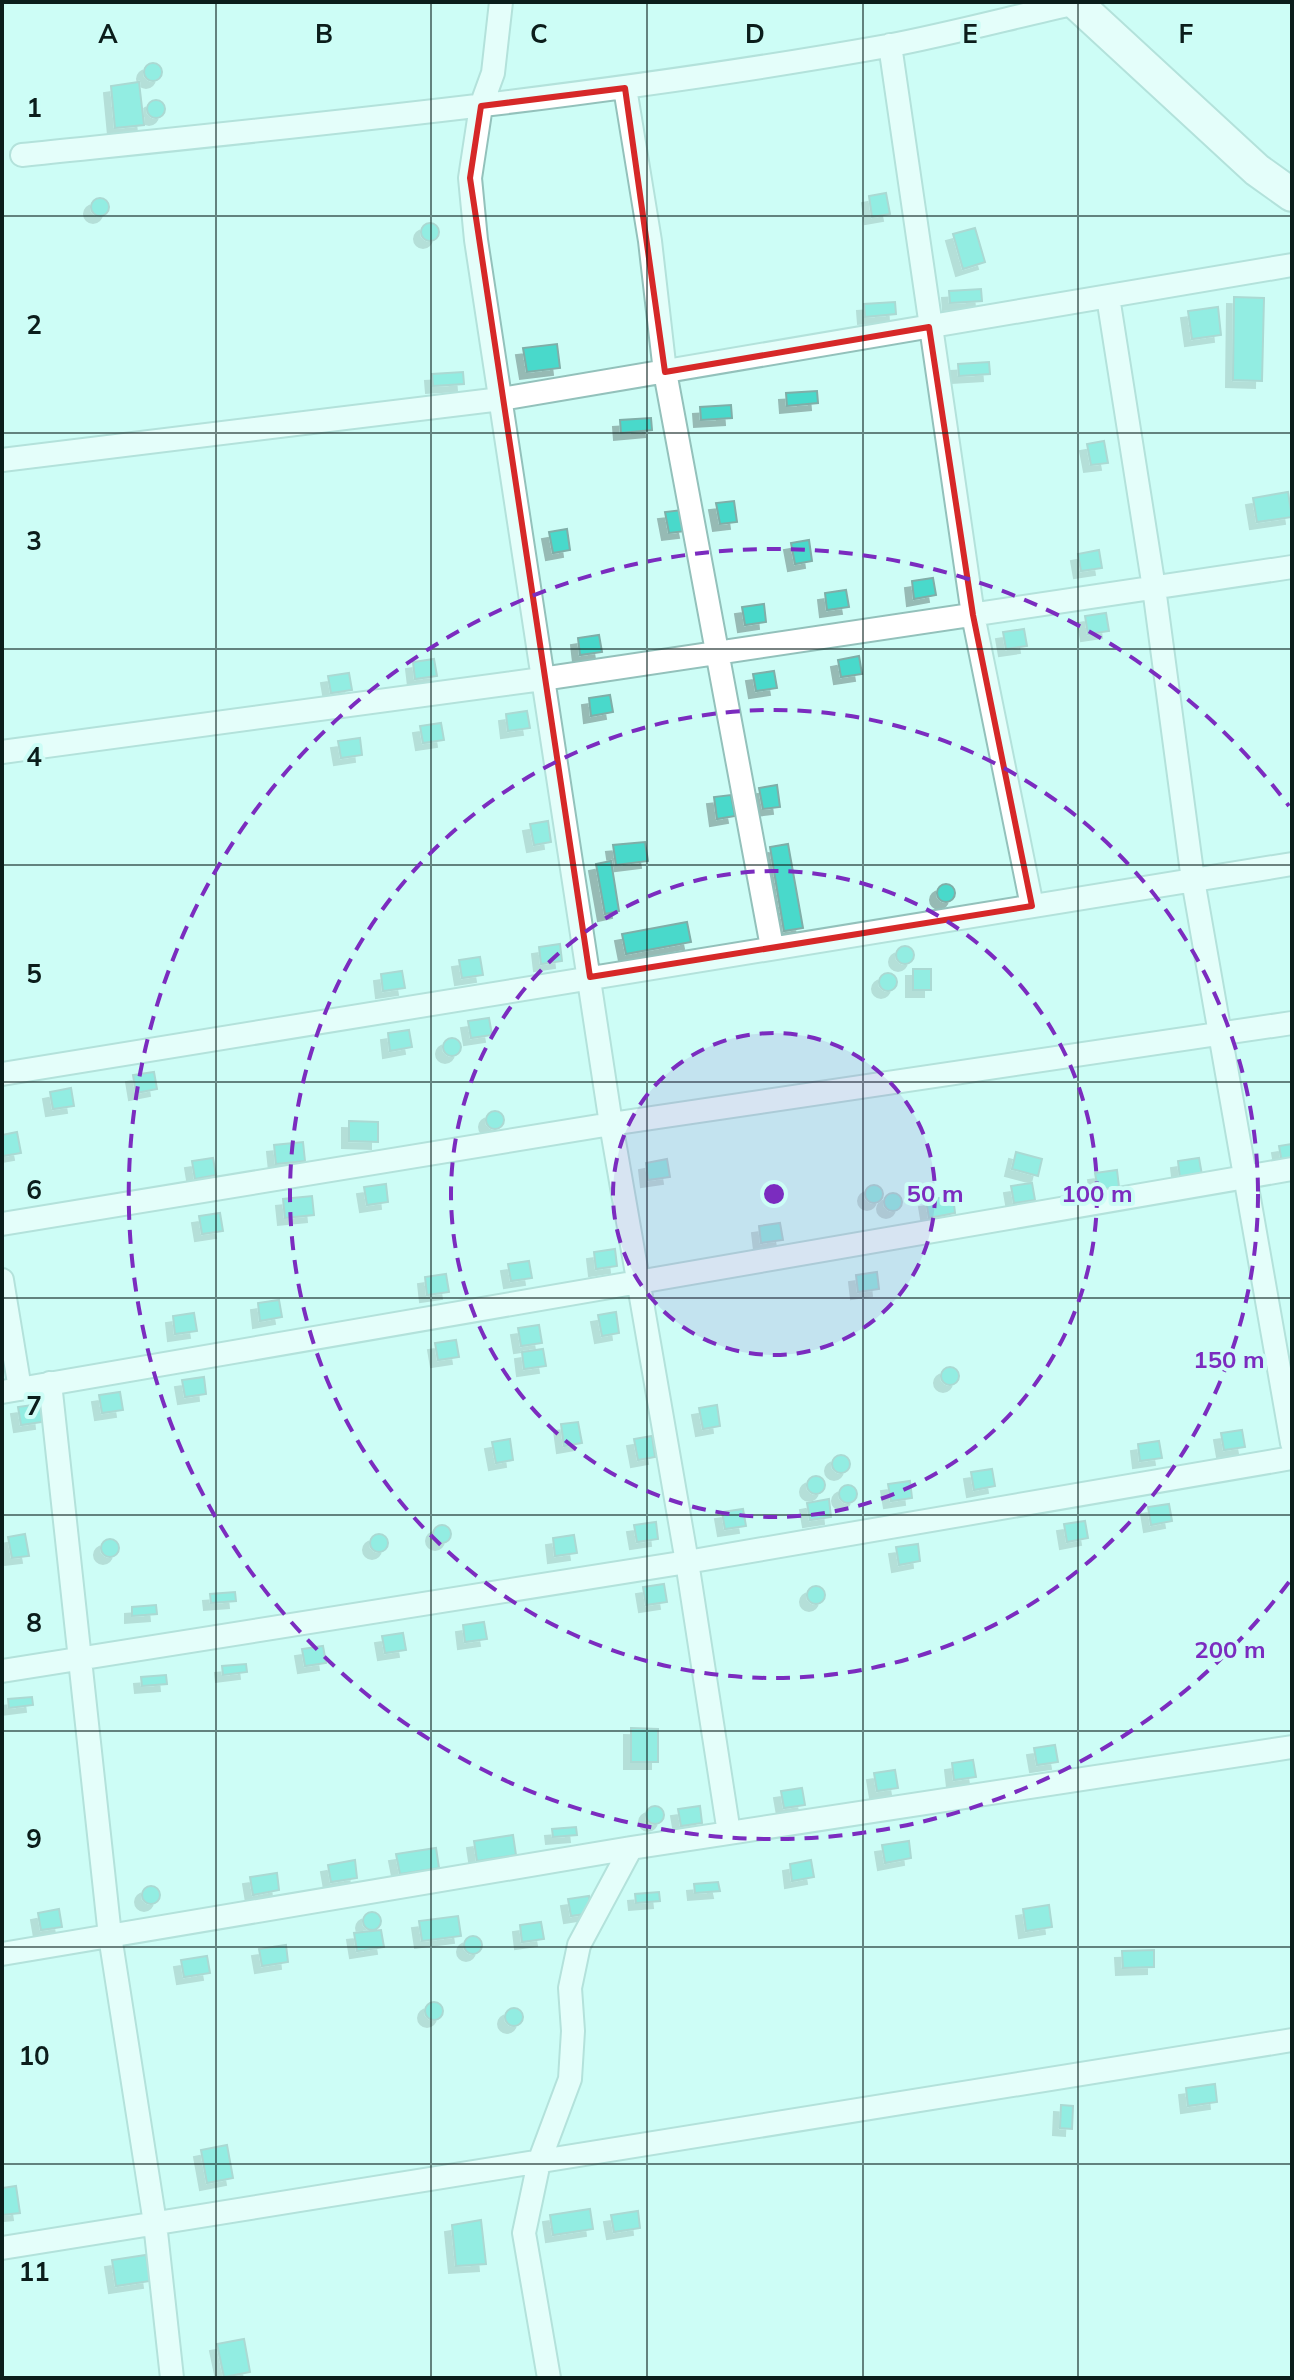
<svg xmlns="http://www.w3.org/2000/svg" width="1294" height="2380" viewBox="0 0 1294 2380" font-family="Mulish,sans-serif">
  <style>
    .building { fill: #48d9cb; stroke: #80aea8; stroke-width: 2; filter: url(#shadow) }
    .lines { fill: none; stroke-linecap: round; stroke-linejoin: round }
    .street-casing { stroke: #93c1bb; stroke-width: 26 }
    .secondary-casing { stroke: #93c1bb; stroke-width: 36 }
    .street { stroke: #fff; stroke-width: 22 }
    .secondary { stroke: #fff; stroke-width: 32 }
    .marked { fill: none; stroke: #d62828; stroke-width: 6; stroke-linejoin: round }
    .grid { fill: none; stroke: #0b1d1b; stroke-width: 2; stroke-opacity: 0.55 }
    .ring { fill: none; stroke: #7b2cbf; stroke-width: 4; stroke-dasharray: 14 10 }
    .grid-label { font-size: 26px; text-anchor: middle; font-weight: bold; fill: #0b1d1b; stroke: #cdfdf6; stroke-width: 8; stroke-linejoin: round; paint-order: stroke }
    .centre { fill: #7b2cbf; stroke: #cdfdf6; stroke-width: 4 }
    .ring-label { font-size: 24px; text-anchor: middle; font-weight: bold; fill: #7b2cbf; stroke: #cdfdf6; stroke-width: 8; stroke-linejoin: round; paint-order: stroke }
  </style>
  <defs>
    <filter id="shadow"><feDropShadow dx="-7" dy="7" stdDeviation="0" flood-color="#0004"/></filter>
  </defs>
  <rect width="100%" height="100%" fill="#cdfdf6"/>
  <path class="building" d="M144 72a9 9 0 1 1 18 0a9 9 0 1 1-18 0Z
    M139,82l5,43 -29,3 -4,-42z
    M147 109a9 9 0 1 1 18 0a9 9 0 1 1-18 0Z
    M886,193l4,21 -18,3 -3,-21z
    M91 207a9 9 0 1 1 18 0a9 9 0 1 1-18 0Z
    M421 232a9 9 0 1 1 18 0a9 9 0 1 1-18 0Z
    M975,228l10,34 -22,7 -10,-35z
    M981,289l1,12 -32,2 -1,-12z
    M1234,297l30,1 -2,83 -29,-1z
    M895,302l1,12 -31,3 -1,-13z
    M1218,307l3,28 -29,4 -4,-28z
    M557,344l3,24 -33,4 -4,-24z
    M989,362l1,12 -31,2 -1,-12z
    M463,372l1,12 -31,2 -1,-12z
    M817,391l1,12 -31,3 -1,-13z
    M731,405l1,13 -31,2 -1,-13z
    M651,418l1,12 -31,3 -1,-13z
    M1104,441l4,22 -17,2 -4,-21z
    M1288,492l4,25 -35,5 -4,-24z
    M734,501l3,21 -17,2 -4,-21z
    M682,510l4,21 -17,2 -4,-21z
    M567,529l3,21 -17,3 -4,-21z
    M809,540l3,21 -17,3 -4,-21z
    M1099,550l3,18 -21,3 -3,-17z
    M933,578l3,17 -22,4 -2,-18z
    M846,590l3,17 -22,3 -2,-17z
    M764,604l2,18 -21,3 -3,-18z
    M1106,613l3,18 -21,3 -3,-18z
    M1024,629l3,17 -21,3 -3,-17z
    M599,635l3,17 -22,3 -2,-17z
    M859,656l3,18 -21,3 -3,-17z
    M434,659l3,17 -22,3 -2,-17z
    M774,671l3,17 -21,3 -3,-17z
    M349,673l3,17 -21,3 -3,-17z
    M610,695l3,17 -22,4 -2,-18z
    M527,711l3,17 -22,3 -2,-17z
    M441,723l3,17 -21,3 -3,-17z
    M360,738l2,17 -21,3 -3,-17z
    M777,785l3,22 -17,2 -4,-21z
    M731,795l4,21 -18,3 -3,-22z
    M548,821l3,21 -17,3 -4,-21z
    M645,842l3,19 -32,4 -3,-20z
    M788,844l15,84 -19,3 -14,-84z
    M611,861l8,50 -14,3 -9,-50z
    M937 893a9 9 0 1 1 18 0a9 9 0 1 1-18 0Z
    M687,922l4,20 -65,12 -4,-20z
    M560,944l2,17 -21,3 -2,-17z
    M896 955a9 9 0 1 1 18 0a9 9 0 1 1-18 0Z
    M480,957l3,18 -21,3 -3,-18z
    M913,969h18v21h-18z
    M402,971l3,17 -22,3 -2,-17z
    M879 982a9 9 0 1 1 18 0a9 9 0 1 1-18 0Z
    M489,1018l3,17 -21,3 -3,-17z
    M409,1030l3,17 -22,4 -2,-18z
    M443 1047a9 9 0 1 1 18 0a9 9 0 1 1-18 0Z
    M154,1072l3,17 -21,4 -3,-18z
    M71,1088l3,18 -21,3 -3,-17z
    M486 1120a9 9 0 1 1 18 0a9 9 0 1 1-18 0Z
    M349,1121l29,1v20l-29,-1z
    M17,1132l4,21 -18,3 -1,-21z
    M303,1142l2,19 -29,3 -2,-19z
    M1292,1144v18l-10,1 -3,-17z
    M1016,1152l26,7 -4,17 -26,-7z
    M213,1158l3,17 -21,4 -3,-18z
    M1199,1158l3,17 -22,3 -2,-17z
    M667,1159l3,18 -22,3 -2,-17z
    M1117,1170l2,17 -21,3 -3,-17z
    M1032,1183l3,17 -21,3 -3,-17z
    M386,1184l2,18 -21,3 -3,-18z
    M865 1194a9 9 0 1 1 18 0a9 9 0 1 1-18 0Z
    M884 1202a9 9 0 1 1 18 0a9 9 0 1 1-18 0Z
    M312,1196l2,19 -29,3 -2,-19z
    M953,1196l2,17 -26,5 -3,-18z
    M220,1213l3,18 -21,3 -3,-18z
    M780,1223l3,17 -22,3 -2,-17z
    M615,1249l2,17 -21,3 -2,-17z
    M529,1261l3,17 -21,3 -3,-17z
    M877,1272l2,17 -21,3 -2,-17z
    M446,1274l3,18 -22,3 -2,-18z
    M279,1300l3,17 -22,4 -2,-18z
    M616,1312l3,21 -17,3 -4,-21z
    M194,1313l3,18 -22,3 -2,-18z
    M539,1325l3,18 -21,3 -3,-18z
    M456,1340l3,17 -21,3 -3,-17z
    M543,1349l3,17 -22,3 -2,-17z
    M941 1376a9 9 0 1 1 18 0a9 9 0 1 1-18 0Z
    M204,1377l2,17 -21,3 -3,-17z
    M120,1392l3,18 -21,3 -3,-18z
    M40,1404l2,18 -21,3 -3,-18z
    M717,1405l3,21 -17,3 -4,-21z
    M578,1422l4,21 -18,3 -3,-22z
    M1242,1430l3,17 -21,3 -3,-17z
    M652,1436l3,21 -17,3 -4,-21z
    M510,1439l3,21 -17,3 -4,-21z
    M1159,1441l3,17 -22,3 -2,-17z
    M832 1464a9 9 0 1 1 18 0a9 9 0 1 1-18 0Z
    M992,1469l3,17 -21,4 -3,-18z
    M807 1485a9 9 0 1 1 18 0a9 9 0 1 1-18 0Z
    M910,1481l2,17 -21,3 -3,-17z
    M839 1494a9 9 0 1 1 18 0a9 9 0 1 1-18 0Z
    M829,1499l2,18 -21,3 -3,-17z
    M1169,1504l3,17 -21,4 -3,-18z
    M743,1509l3,17 -21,3 -3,-17z
    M1085,1521l3,17 -21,4 -3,-18z
    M656,1522l2,17 -21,3 -3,-17z
    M433 1534a9 9 0 1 1 18 0a9 9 0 1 1-18 0Z
    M25,1534l4,22 -17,2 -4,-21z
    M370 1543a9 9 0 1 1 18 0a9 9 0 1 1-18 0Z
    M574,1535l3,18 -22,3 -2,-18z
    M101 1548a9 9 0 1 1 18 0a9 9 0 1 1-18 0Z
    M918,1544l2,17 -21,4 -3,-18z
    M664,1584l3,18 -21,3 -3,-18z
    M807 1595a9 9 0 1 1 18 0a9 9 0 1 1-18 0Z
    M235,1592l1,9 -25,2 -1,-9z
    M156,1605l1,9 -25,2v-9z
    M484,1622l3,17 -22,3 -2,-17z
    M403,1633l3,17 -21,3 -3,-17z
    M323,1646l3,17 -21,3 -3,-17z
    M246,1664l1,8 -24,3 -1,-9z
    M166,1675l1,9 -25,2 -1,-9z
    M32,1697l1,8 -24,3 -1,-9z
    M631,1728l27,1v33h-27z
    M1055,1745l3,17 -21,3 -3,-17z
    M973,1760l3,17 -22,3 -2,-17z
    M895,1770l3,18 -21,3 -3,-18z
    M802,1788l3,17 -21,3 -3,-17z
    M700,1806l2,17 -21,3 -3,-17z
    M646 1815a9 9 0 1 1 18 0a9 9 0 1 1-18 0Z
    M576,1827l1,8 -24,2 -1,-8z
    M513,1835l3,20 -39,6 -3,-20z
    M909,1841l2,17 -26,5 -3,-18z
    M436,1848l3,20 -39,6 -4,-20z
    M355,1860l2,18 -26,4 -3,-17z
    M811,1860l3,17 -22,4 -2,-17z
    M277,1873l2,17 -26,5 -3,-18z
    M718,1882l2,9 -25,2 -1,-9z
    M142 1895a9 9 0 1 1 18 0a9 9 0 1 1-18 0Z
    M659,1892l1,9 -24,2 -1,-9z
    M589,1896l2,17 -20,3 -3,-17z
    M1049,1905l3,22 -26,4 -3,-22z
    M59,1909l3,18 -21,3 -3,-17z
    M363 1921a9 9 0 1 1 18 0a9 9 0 1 1-18 0Z
    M458,1916l3,20 -39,5 -3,-20z
    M541,1922l3,17 -22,3 -2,-17z
    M381,1930l3,17 -27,4 -3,-18z
    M464 1945a9 9 0 1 1 18 0a9 9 0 1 1-18 0Z
    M286,1945l2,17 -26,4 -3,-17z
    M1154,1950v17l-31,1 -1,-17z
    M207,1956l3,17 -26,4 -3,-17z
    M425 2011a9 9 0 1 1 18 0a9 9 0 1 1-18 0Z
    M505 2017a9 9 0 1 1 18 0a9 9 0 1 1-18 0Z
    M1215,2084l2,18 -29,4 -2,-18z
    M1061,2105l12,1 -1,23 -12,-1z
    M227,2145l6,33 -26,5 -6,-33z
    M16,2186l4,27 -18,2v-27z
    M590,2209l3,20 -40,6 -3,-20z
    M638,2211l2,17 -26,4 -3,-17z
    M481,2220l5,44 -30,2 -4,-41z
    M146,2255l4,26 -34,5 -4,-26z
    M244,2339l6,33 -26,5 -7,-33z"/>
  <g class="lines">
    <defs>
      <path id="street" d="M501,2l-8,71 -12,33 -11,72 6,62 135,884 76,438 42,271
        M890,45l83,570 59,291
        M625,88l25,153 15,131 107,575
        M22,155c289,-30 579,-58 865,-109 63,-12 126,-29 189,-43
        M1108,297l46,291 39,292 99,563
        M2,460l499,-61 791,-134
        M2,752l540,-73 750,-112
        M2,1074l1290,-210
        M2,1224l609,-100 681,-101
        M2,1280l18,109
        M50,1383l60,553 45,287 17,155
        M2,1392l1290,-223
        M2,1671l685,-109 605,-104
        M2,1954l629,-106 661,-101
        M2,2248l1290,-208
        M549,2378l-25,-145 15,-71 31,-83 3,-48 -3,-43 9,-43 52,-97"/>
      <path id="secondary" d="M1075,2l182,168 35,25"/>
    </defs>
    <use href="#street" class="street-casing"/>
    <use href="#secondary" class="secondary-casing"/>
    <use href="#street" class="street"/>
    <use href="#secondary" class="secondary"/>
  </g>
  <path d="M0 0H1294V2380H0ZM625,88l40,284 264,-45 44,288 59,291 -442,71 -120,-799 11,-72z" fill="#cdfdf6" fill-opacity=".55" fill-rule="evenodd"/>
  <path class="marked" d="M625,88l40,284 264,-45 44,288 59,291 -442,71 -120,-799 11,-72z"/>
  <path class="grid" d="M216,2v2376M431,2v2376M647,2v2376M863,2v2376M1078,2v2376M2,216h1290M2,433h1290M2,649h1290M2,865h1290M2,1082h1290M2,1298h1290M2,1515h1290M2,1731h1290M2,1947h1290M2,2164h1290"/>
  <circle cx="774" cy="1194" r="161" fill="#7b2cbf" fill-opacity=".12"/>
  <g class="ring">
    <circle cx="774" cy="1194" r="161"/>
    <circle cx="774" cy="1194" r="323"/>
    <circle cx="774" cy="1194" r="484"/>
    <path d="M1289 1582A645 645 0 1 1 1289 806"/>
  </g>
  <g class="grid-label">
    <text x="108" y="43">A</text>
    <text x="324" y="43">B</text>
    <text x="539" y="43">C</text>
    <text x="755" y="43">D</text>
    <text x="970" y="43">E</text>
    <text x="1186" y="43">F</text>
    <text x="34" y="117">1</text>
    <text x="34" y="334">2</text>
    <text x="34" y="550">3</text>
    <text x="34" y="766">4</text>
    <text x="34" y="983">5</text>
    <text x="34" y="1199">6</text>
    <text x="34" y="1415">7</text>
    <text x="34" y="1632">8</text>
    <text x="34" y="1848">9</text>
    <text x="34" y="2065">10</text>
    <text x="34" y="2281">11</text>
  </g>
  <circle cx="774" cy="1194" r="12" class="centre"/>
  <g class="ring-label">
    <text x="935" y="1202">50 m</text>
    <text x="1097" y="1202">100 m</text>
    <text x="1229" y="1368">150 m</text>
    <text x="1230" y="1658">200 m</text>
  </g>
  <rect width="1294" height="2380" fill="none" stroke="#0b1d1b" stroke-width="8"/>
</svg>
